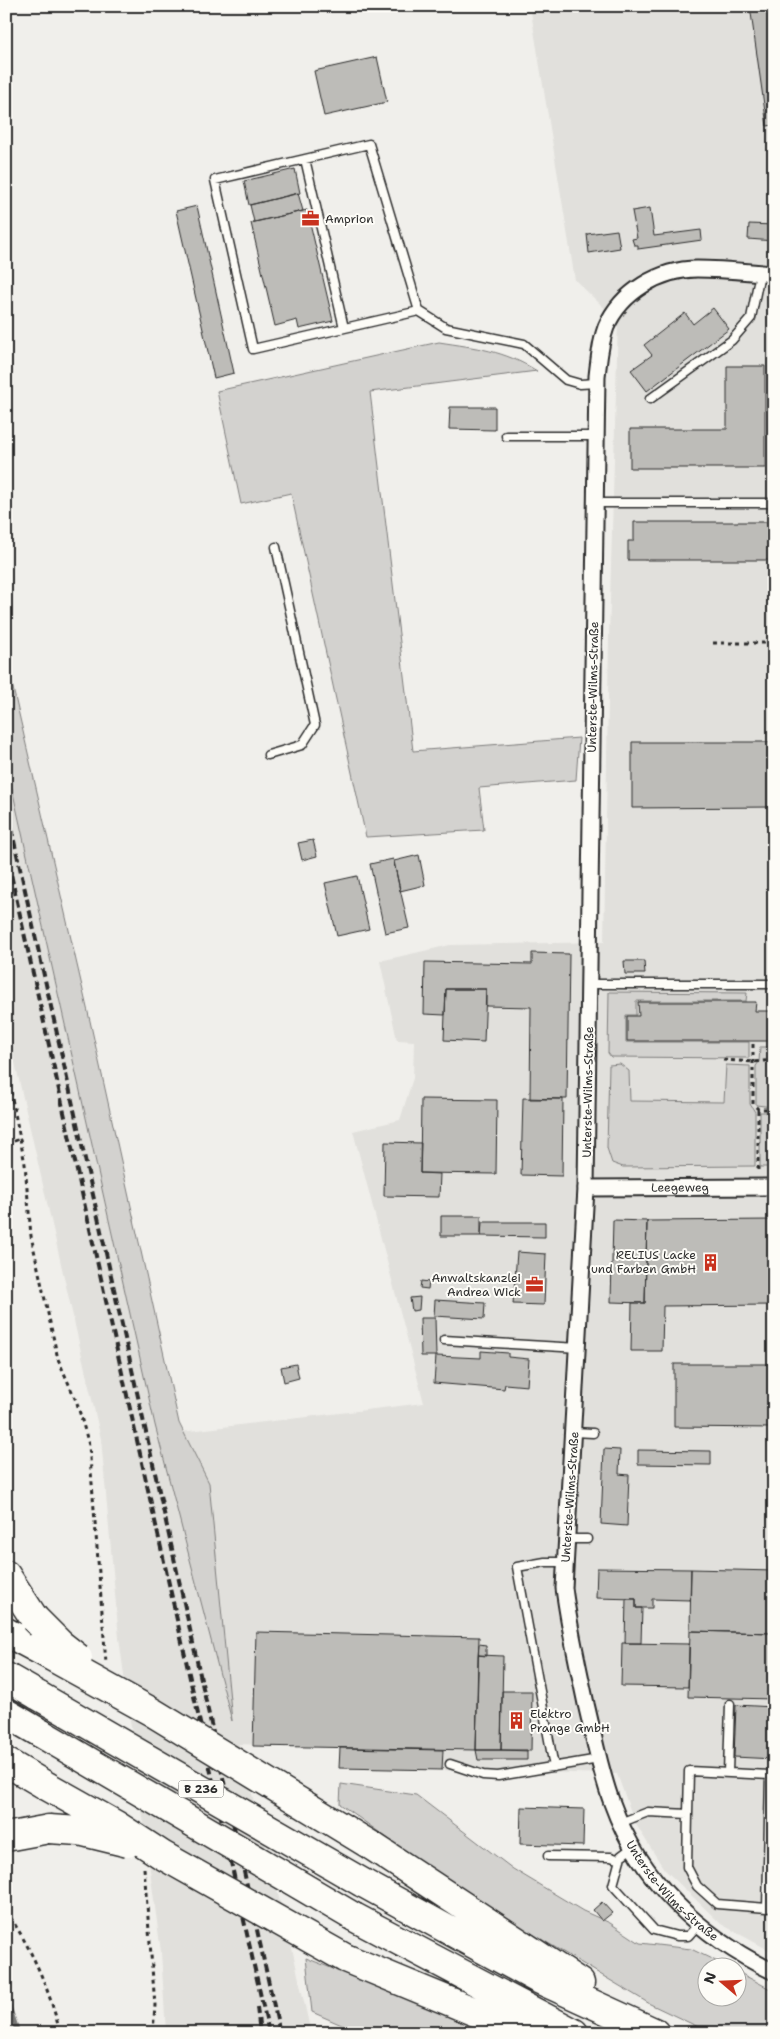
<svg xmlns="http://www.w3.org/2000/svg" width="780" height="2039" viewBox="0 0 780 2039" font-family="'Shantell Sans',sans-serif">
  <style>
    .built { fill: #e1e0dc }
    .green { fill: #d3d2cf; stroke: #7f7e7d }
    .lines { fill: none; stroke-linecap: round; stroke-linejoin: round }
    .stream { stroke: #777775; stroke-width: 5 }
    .building { fill: #bdbcb8; stroke: #2b2b2b }
    .lane-casing { stroke: #2b2b2b; stroke-width: 11 }
    .street-casing { stroke: #2b2b2b; stroke-width: 19 }
    .highway-casing { stroke: #2b2b2b; stroke-width: 31 }
    .path { stroke: #2b2b2b; stroke-width: 3; stroke-dasharray: 4 4; stroke-linecap: butt }
    .lane { stroke: #fdfcf7; stroke-width: 8 }
    .street { stroke: #fdfcf7; stroke-width: 15 }
    .highway { stroke: #fdfcf7; stroke-width: 28 }
    .rail { stroke: #2b2b2b; stroke-width: 4; stroke-dasharray: 8 4; stroke-linecap: butt }
    .highway-bridge-casing { stroke: #2b2b2b; stroke-width: 31; stroke-linecap: butt }
    .highway-bridge { stroke: #fdfcf7; stroke-width: 28 }
    .labels { text-anchor: middle; stroke-width: 4; stroke-linejoin: round; paint-order: stroke }
    .shield { fill: #fdfcf7; stroke: #6a6a68; stroke-width: 1 }
    .shield-label { font-size: 11px; font-weight: bold; fill: #2b2b2b }
    .poi-label { font-size: 12px; fill: #2b2b2b; stroke: #fdfcf7; text-anchor: start }
    .street-label { font-size: 12px; fill: #2b2b2b; stroke: #fdfcf7 }
  </style>
  <rect width="100%" height="100%" fill="#f0efeb"/>
  <filter id="ink" filterUnits="userSpaceOnUse"><feTurbulence type="fractalNoise" baseFrequency=".02" numOctaves="2"/><feDisplacementMap in="SourceGraphic" scale="10" xChannelSelector="R" yChannelSelector="G"/><feConvolveMatrix kernelMatrix="1 2 1 2 8 2 1 2 1" color-interpolation-filters="sRGB"/></filter>
  <g filter="url(#ink)">
    <path class="built" d="M530,6h244v1947l-53,-29 -57,-55 -29,-46 -18,-49 -278,-6v-20l-100,-4 53,204 19,85h-145l-5,-81 -42,-314 -18,-199 -95,-416v-261l149,663 18,8 251,-30 -71,-272 47,-11 13,-42 1,-37 -17,-1 -17,-79 70,-16 154,-3 5,-306 9,-315 -43,-41z"/>
    <path class="green" d="M439,342c38,6 64,8 98,29l-167,21 43,359 166,-13 -3,42 -97,8 5,42 -118,7 -75,-344 -50,11 -24,-113z
      M6,658l84,363 89,402 30,60 23,238 -77,-296 -149,-663z
      M609,992l138,1 -1,8h-110v14h-10v27h123v16l-138,-1 -3,-4z
      M760,1047h14v60l-18,-2v-39l3,-4z
      M620,1064l9,7 1,30 94,1 2,-37 24,1v38l5,8v54l-132,1 -11,-4 -5,-15 2,-83z
      M760,1112h14v55h-14z
      M341,1784l75,11 97,74 70,42 27,12 30,20 51,6 35,17h-18v30h30v-24l36,19v42h-63l-61,-29 -191,-114 -119,-86z
      M306,1958l188,75h-134l-48,-21z"/>
    <g class="lines">
      <path class="stream" d="M6,1998l12,35"/>
    </g>
    <path class="building" d="M750,6h24v119l-7,1z
      M377,57l10,45 -63,14 -10,-45z
      M295,169l5,24 -51,12 -5,-24z
      M298,193l5,18 -49,11 -4,-17z
      M197,206l37,167 -20,5 -38,-167z
      M650,208l4,28 47,-6 1,10 -64,9v-4h-4l-2,-6 5,-1 -5,-27z
      M307,210l26,111 -34,8 -2,-9 -22,6 -24,-103z
      M749,224l25,1v16l-26,-2z
      M617,230l3,18 -31,5 -2,-19z
      M713,308l16,21 -82,62 -16,-21 21,-15 -8,-10 41,-32 8,11z
      M727,366h38v102h-135v-39h97z
      M450,407h45v23l-46,-1z
      M634,522h140v38h-146v-19h6z
      M632,742h142v65l-142,1z
      M313,840l4,16 -15,4 -4,-17z
      M419,855l6,30 -25,6 -6,-30z
      M393,859l16,69 -24,5 -15,-69z
      M357,876l12,53 -32,7 -12,-53z
      M532,953l37,1 -2,145h-37l1,-92 -45,-1v-17h-40l-1,26 -21,-1 1,-52 107,2z
      M624,961h20l1,13h-20z
      M446,989h40l-2,53 -40,-2z
      M638,1002h118l-1,9h16l-1,30h-143v-25h12z
      M771,1008h3v33h-4z
      M523,1098l40,1 -1,77 -41,-1z
      M421,1099l76,1 -1,74 -76,-1z
      M385,1142l36,1 -1,30 20,1 -1,23 -55,-1z
      M441,1216h40v20h-40z
      M613,1220l34,1 -2,82 -34,-1z
      M774,1220v85l-111,1 -1,45h-31l1,-48h13l2,-82z
      M482,1222h63v15l-64,-1z
      M517,1252l29,2 -2,51 -31,-1z
      M421,1281l8,1 -1,7 -8,-1z
      M420,1297l-1,13 -7,1 -2,-13z
      M435,1300l50,3 -1,16 -50,-3z
      M420,1318h15l1,38h-15z
      M481,1351l27,2v4l21,2 -2,27 -22,-2 -1,5 -70,-6 2,-27 45,2z
      M296,1364l3,14 -15,4 -3,-15z
      M674,1364h100v64l-100,-1z
      M604,1449l16,1 -1,24 10,1 -2,51 -26,-2z
      M638,1450l73,1v14l-73,-1z
      M597,1568l94,1 -1,31 -38,-1v9h-16v-9l-40,-1z
      M691,1569l83,2v62l-84,-2z
      M626,1599h10v9h6l-1,35h-16z
      M690,1631l84,2v66l-86,-2z
      M256,1632l223,5 -3,113 -223,-4z
      M622,1643l67,1 -1,43 -67,-1z
      M479,1644l7,1v11l-8,-1z
      M478,1655l25,1 -2,94h-25z
      M502,1691h30l-1,60 -30,-1z
      M736,1705l38,2v52l-40,-2z
      M340,1748l103,2 -1,20 -103,-2z
      M476,1750h51v10h-49z
      M521,1807l63,2 -1,37 -63,-2z
      M602,1902l10,11 -10,8 -9,-11z"/>
    <g class="lines">
      <defs>
        <path id="lane" d="M305,159l39,169
          M419,311l-166,38 -38,-169 154,-36 50,167 27,17 78,16 42,36 14,4 17,-1
          M650,399l82,-59 19,-22 9,-45
          M506,436h90
          M595,503h179
          M268,755l34,-10 13,-20 -39,-178
          M589,984h185
          M444,1340l135,8
          M574,1432l19,1
          M567,1539h20
          M450,1764l33,11 15,1 101,-17
          M554,1767l-37,-200 28,-5h21
          M728,1773l2,-69
          M620,1823l28,-11 40,2 1,-43 81,4 -3,133 -50,-4 -20,-18 -10,-19 1,-53
          M633,1847l-12,9 -8,29 41,45 23,6h11l10,-11
          M548,1856l63,1 9,3"/>
        <g id="street">
          <path id="s1" d="M774,274c-26,-2 -51,-5 -77,-5 -37,0 -76,23 -91,58 -6,16 -7,32 -9,49l-11,812 -22,400c5,39 14,77 22,116 8,33 14,67 26,99 28,78 89,134 162,169"/>
          <path id="s2" d="M586,1188l188,-1"/>
        </g>
        <path id="highway" d="M6,1575l28,43
          M6,1632l30,16
          M6,1677l33,19
          M6,1713l36,21
          M6,1762l39,23
          M6,1837l43,-8
          M372,1846l208,137
          M363,1883l173,95 120,55
          M354,1917l220,116
          M345,1958l181,75"/>
      </defs>
      <use href="#lane" class="lane-casing"/>
      <use href="#street" class="street-casing"/>
      <use href="#highway" class="highway-casing"/>
      <path class="path" d="M713,643h61
        M753,1044v60l5,5h16
        M723,1060l30,2 21,-2
        M6,1068l19,96 6,72 27,123 19,44 12,42 17,218
        M6,1143l15,-4
        M758,1170v-61
        M144,1868l11,137 -2,28
        M6,1911c25,36 44,79 54,122"/>
      <use href="#lane" class="lane"/>
      <use href="#street" class="street"/>
      <use href="#highway" class="highway"/>
      <path class="rail" d="M6,805l274,1228
        M6,852l263,1181
        M257,2007l3,26"/>
      <defs>
        <path id="highway-bridge" d="M34,1618l26,26 18,14
          M36,1648l116,64 220,134
          M39,1696l324,187
          M42,1734l312,183
          M45,1785l71,40 46,30 183,103
          M49,1829l30,2 49,12"/>
      </defs>
      <use href="#highway-bridge" class="highway-bridge-casing"/>
      <use href="#highway-bridge" class="highway-bridge"/>
    </g>
  </g>
  <defs>
    <symbol id="office-bare" viewBox="-9 -9 18 18"><path d="M-6-3h4V-5.5h4V-3h4V5H-6ZM-1-4.5V-3h2v-1.5ZM-6 0V1H6V0Z" fill="#c8321e" stroke="#fdfcf7" stroke-width="2.5" paint-order="stroke"/></symbol>
    <symbol id="building-bare" viewBox="-9 -9 18 18"><path d="M-4-6H4V6H1V3H-1V6H-4ZM-2.5-4.3h1.7v1.8h-1.7ZM.8-4.3h1.7v1.8H.8ZM-2.5-1h1.7V.8h-1.7ZM.8-1h1.7V.8H.8Z" fill="#c8321e" stroke="#fdfcf7" stroke-width="2.5" paint-order="stroke"/></symbol>
  </defs>
  <g fill-rule="evenodd">
    <use href="#office-bare" x="298" y="206" width="25" height="25"/>
    <use href="#building-bare" x="698" y="1250" width="25" height="25"/>
    <use href="#office-bare" x="522" y="1272" width="25" height="25"/>
    <use href="#building-bare" x="504" y="1708" width="25" height="25"/>
  </g>
  <g class="labels">
    <rect class="shield" x="178.5" y="1780.5" width="45" height="17" rx="4"/>
    <g class="shield-label">
      <text x="201" y="1793">B 236</text>
    </g>
    <g class="poi-label">
      <text x="325" y="223">Amprion</text>
      <text x="696" y="1259" text-anchor="end">RELIUS Lacke<tspan x="696" dy="14">und Farben GmbH</tspan></text>
      <text x="521" y="1282" text-anchor="end">Anwaltskanzlei<tspan x="521" dy="14">Andrea Wick</tspan></text>
      <text x="530" y="1718">Elektro<tspan x="530" dy="14">Prange GmbH</tspan></text>
    </g>
    <g class="street-label">
      <text transform="translate(593 687) rotate(-89)" y="4">Unterste-Wilms-Straße</text>
      <text transform="translate(588 1092) rotate(-89)" y="4">Unterste-Wilms-Straße</text>
      <text dy="4" stroke="none"><textPath href="#s2" startOffset="94">Leegeweg</textPath></text>
      <text transform="translate(570 1497) rotate(-86)" y="4">Unterste-Wilms-Straße</text>
      <text dy="4" stroke="none"><textPath href="#s1" startOffset="1782">Unterste-Wilms-Straße</textPath></text>
    </g>
  </g>
  <rect width="780" height="2039" fill="none" stroke="#fdfcf7" stroke-width="25"/>
  <rect x="12" y="12" width="755" height="2014" fill="none" stroke="#2b2b2b" stroke-width="2" filter="url(#ink)"/>
  <g transform="translate(722 1982) rotate(289)"><circle r="24" fill="#fdfcf7" stroke="#a9a8a5"/>
  <path d="M0-4L9 19L0 12L-9 19Z" fill="#c8321e"/>
  <text y="-8" font-size="14" font-weight="bold" text-anchor="middle" fill="#2b2b2b">N</text>
  </g>
</svg>
